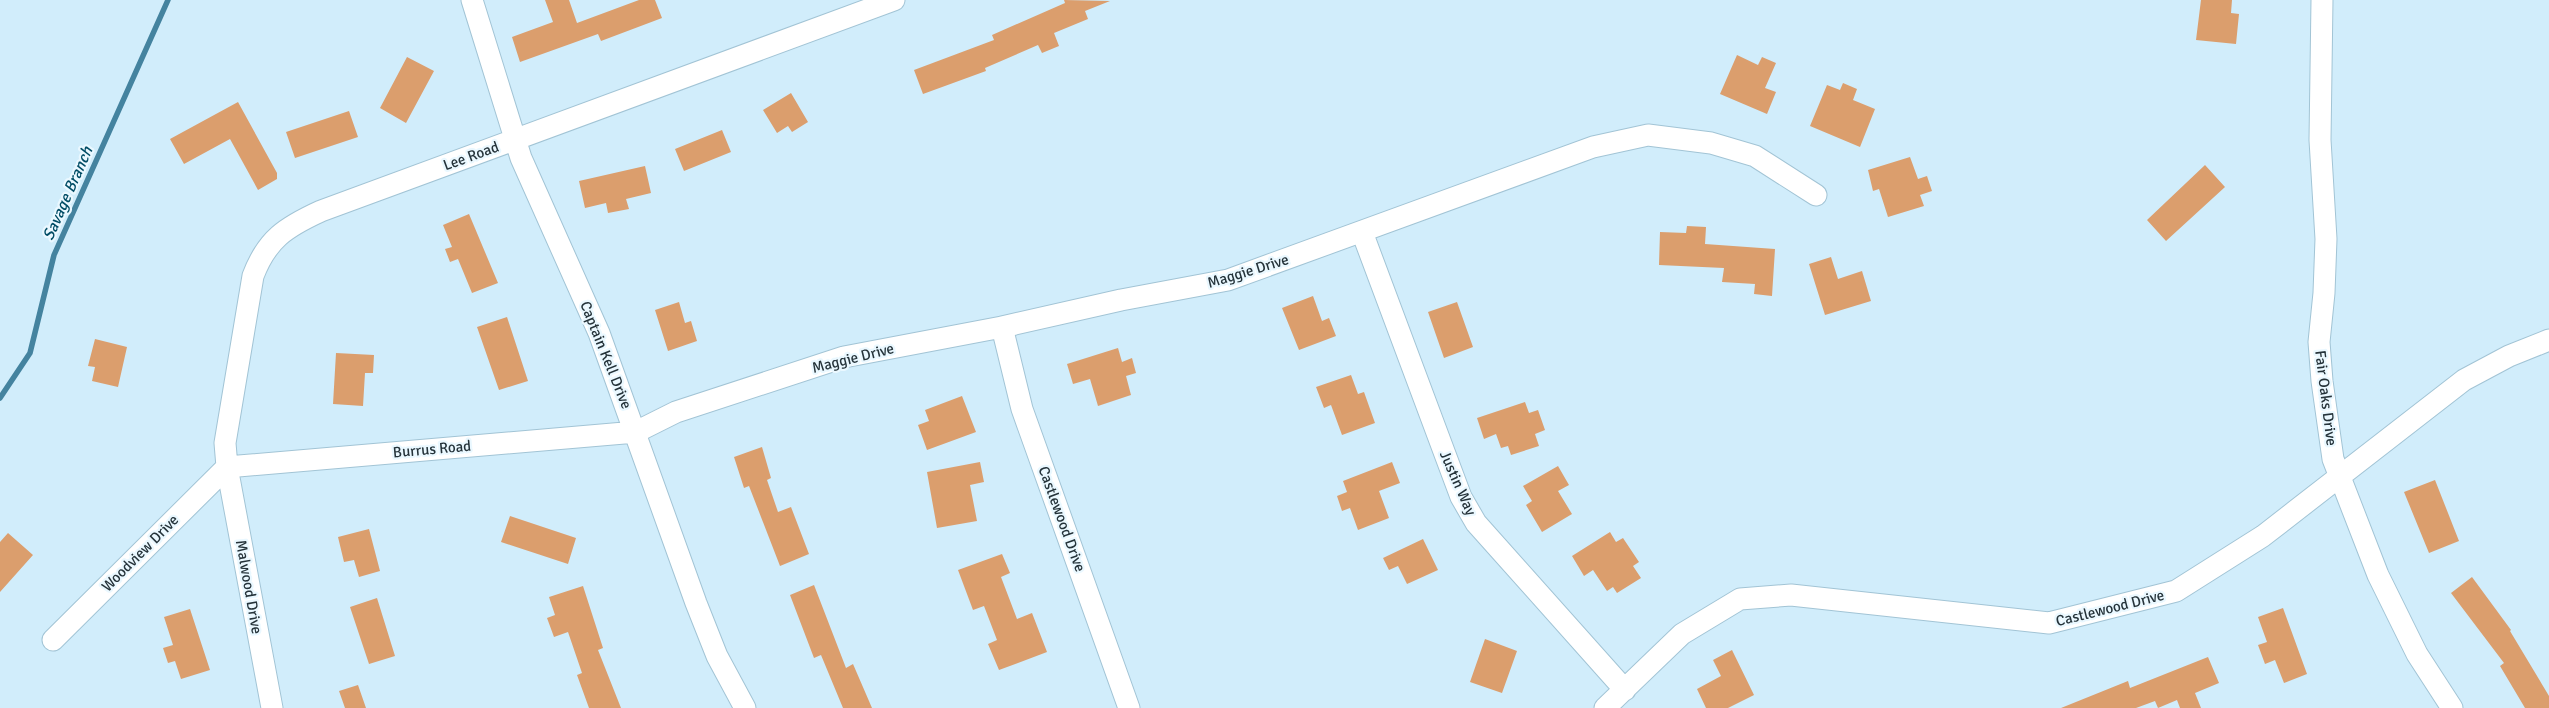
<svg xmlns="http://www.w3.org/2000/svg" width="2549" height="708" viewBox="0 0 2549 708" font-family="Signika,sans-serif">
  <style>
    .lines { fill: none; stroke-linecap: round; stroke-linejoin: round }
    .stream { stroke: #44839f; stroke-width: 5.5 }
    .building { fill: #db9e6d }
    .minor-casing { stroke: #a2c4d5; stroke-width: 23 }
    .minor { stroke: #fff; stroke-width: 21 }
    .labels { text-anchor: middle; stroke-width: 4.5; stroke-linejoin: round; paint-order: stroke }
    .street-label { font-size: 15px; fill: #25333a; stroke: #eaf8ff }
    .water-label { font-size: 16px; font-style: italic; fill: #014c65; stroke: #eaf8ff }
  </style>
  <rect width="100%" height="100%" fill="#d1edfb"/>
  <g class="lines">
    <path class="stream" d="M0,398l30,-45 24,-98 114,-255"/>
  </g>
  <path class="building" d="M545,0h24l8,23 62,-23h16l7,18 -61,23 -3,-7 -78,28 -8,-25 41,-15z
    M1064,0l46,1 -25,10 3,8 -34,14 5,13 -17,7 -4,-8 -53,23 1,3 -63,23 -9,-24 80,-30 -2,-5 73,-32z
    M2201,0h31l-1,13 8,1 -3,30 -40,-4z
    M1737,55l21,10 4,-8 14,6 -11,25 11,4 -9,22 -47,-20z
    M407,57l27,14 -28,52 -26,-15z
    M1843,83l14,6 -4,11 22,9 -15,38 -50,-21 17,-41 13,5z
    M791,93l17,29 -16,10 -4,-6 -11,7 -14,-23z
    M238,102l39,71v6l-19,11 -28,-51 -46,25 -14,-25z
    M349,111l9,26 -63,21 -9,-26z
    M722,130l9,22 -47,19 -9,-22z
    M1910,157l8,22 9,-3 5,15 -12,4 4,11 -36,11 -9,-28 -6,2 -5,-21z
    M2205,165l20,22 -59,54 -19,-21z
    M645,166l6,27 -25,6 3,10 -21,4 -2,-10 -21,5 -6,-27z
    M469,214l29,69 -26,10 -14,-34 -8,3 -5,-13 7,-2 -9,-22z
    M1687,226l19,1 -1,17 70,5 -3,47 -18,-2 1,-10 -33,-2 2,-14 -65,-3 1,-33 26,1z
    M1831,257l7,22 24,-8 9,30 -46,14 -16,-51z
    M1313,296l9,25 7,-3 7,18 -37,14 -17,-42z
    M679,302l6,21 6,-2 6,20 -29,10 -13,-41z
    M1457,302l16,45 -29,11 -16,-46z
    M507,317l21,64 -29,9 -22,-63z
    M95,339l32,8 -9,40 -26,-6 3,-14 -7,-1z
    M1118,348l4,14 10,-4 4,15 -10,3 5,19 -33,11 -8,-27 -17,5 -6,-20z
    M336,353l38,2 -1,18h-8l-2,33 -30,-2z
    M1351,375l7,19 6,-2 11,31 -33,12 -11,-30 -7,3 -8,-21z
    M962,396l14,36 -49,18 -9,-25 11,-4 -4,-11z
    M1525,402l4,11 9,-3 7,20 -10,4 4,12 -28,9 -3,-9 -7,2 -5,-14 -12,5 -7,-21z
    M762,447l9,31 -4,2 11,32 13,-5 18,47 -29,12 -31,-80 -5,2 -10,-31z
    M980,462l4,20 -14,3 7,36 -40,7 -10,-56z
    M1392,462l8,21 -21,8 10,27 -31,12 -8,-22 -8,3 -5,-15 10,-4 -4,-11z
    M1558,466l11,19 -11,6 14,23 -30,18 -16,-27 6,-4 -9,-15z
    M2435,480l24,61 -30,12 -25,-61z
    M510,516l66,22 -8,26 -67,-22z
    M369,529l11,42 -21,6 -5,-17 -10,2 -6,-25z
    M1610,532l6,10 7,-4 16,24 -6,4 8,12 -24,15 -4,-6 -6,4 -14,-21 -9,6 -12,-20z
    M8,533l25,22 -33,37v-50z
    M1423,539l15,31 -31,14 -9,-18 -9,4 -6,-12z
    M1002,554l8,19 -9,4 16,42 15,-6 15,39 -48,18 -11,-26 9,-4 -13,-34 -11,4 -15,-40z
    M2472,577l39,53 -1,1 39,65v12h-24l-25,-42 4,-3 -53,-70z
    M814,585l32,83 7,-4 19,44h-29l-22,-53 -7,3 -24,-63z
    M583,586l20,62 -5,2 23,58h-32l-12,-33 5,-2 -14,-41 -14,5 -7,-19 8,-3 -6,-18z
    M377,598l18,58 -26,8 -19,-57z
    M2283,608l24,66 -23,9 -9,-23 -10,4 -7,-19 9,-3 -9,-25z
    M190,609l20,61 -29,9 -6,-18 -7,2 -5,-15 10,-3 -9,-28z
    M1485,639l32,12 -15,42 -32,-11z
    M1732,650l22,45 -26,13h-22l-9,-19 24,-13 -8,-16z
    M2208,657l11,26 -24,10 6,15h-21l-3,-8 -19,8 -3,-7 -19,7h-75l67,-27 2,7z
    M358,685l8,23h-21l-6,-17z"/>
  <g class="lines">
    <defs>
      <path id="minor" d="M472,0l49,158 78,175 97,270 21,53 28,52
        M2322,0l-2,140 6,99 -2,54 -5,49 3,39 11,78 45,116 39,79 35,54
        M1362,232l99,265 15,26 149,167
        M1002,327l20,82 107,299
        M227,467l409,-35 40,-20 168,-55 158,-30 119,-27 107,-20 365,-133 55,-12 63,8 44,13 61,39
        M53,640l174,-173
        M272,708l-45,-241 -2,-24 28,-167c14,-37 33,-49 68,-65l573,-211
        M1605,708l77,-74 58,-35 51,-4 258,28 127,-32 87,-55 201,-156 45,-24 40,-16"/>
    </defs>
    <use href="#minor" class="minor-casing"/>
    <use href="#minor" class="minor"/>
  </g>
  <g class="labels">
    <g class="street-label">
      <text transform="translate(471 156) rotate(-20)" y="5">Lee Road</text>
      <text transform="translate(1248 271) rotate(-17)" y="5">Maggie Drive</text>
      <text transform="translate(606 355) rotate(68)" y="5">Captain Kell Drive</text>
      <text transform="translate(853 358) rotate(-14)" y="5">Maggie Drive</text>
      <text transform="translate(2326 398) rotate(83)" y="5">Fair Oaks Drive</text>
      <text transform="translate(432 449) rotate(-5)" y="5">Burrus Road</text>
      <text transform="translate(1458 483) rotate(66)" y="5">Justin Way</text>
      <text transform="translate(1062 519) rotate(70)" y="5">Castlewood Drive</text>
      <text transform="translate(140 553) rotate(-45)" y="5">Woodview Drive</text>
      <text transform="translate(249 587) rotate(80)" y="5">Malwood Drive</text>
      <text transform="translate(2110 608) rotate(-14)" y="5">Castlewood Drive</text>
    </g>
    <g class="water-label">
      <text transform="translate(67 193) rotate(-66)" y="6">Savage Branch</text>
    </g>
  </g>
</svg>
